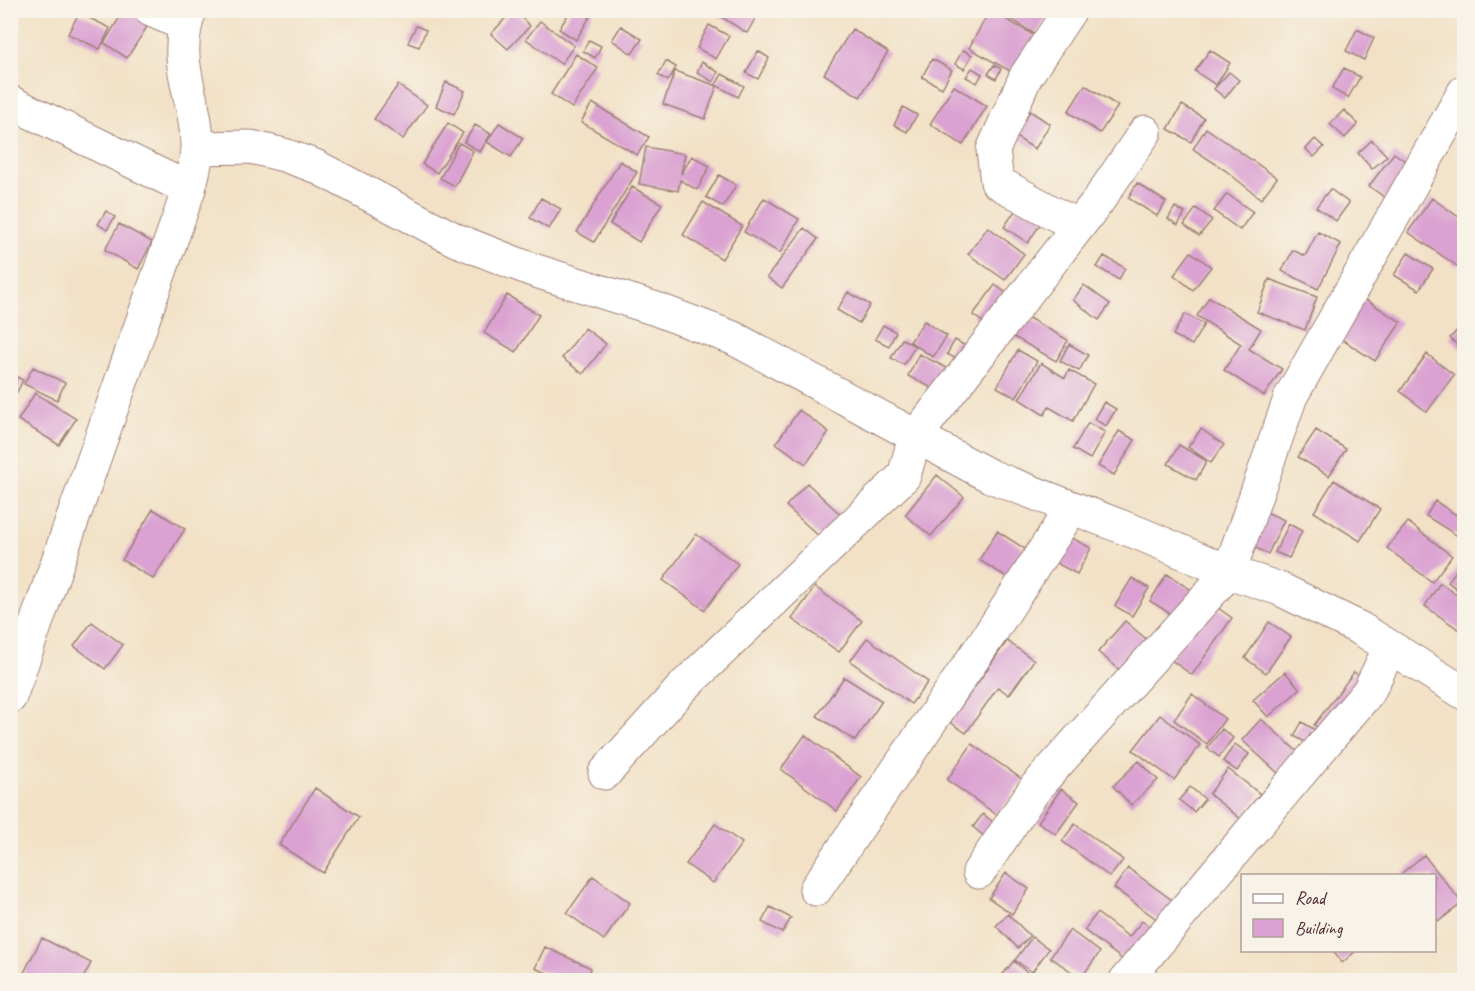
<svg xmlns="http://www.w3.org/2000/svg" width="1475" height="991" viewBox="0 0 1475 991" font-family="Caveat,sans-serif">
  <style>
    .building { fill: #daa1d2 }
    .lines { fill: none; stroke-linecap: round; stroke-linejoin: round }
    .minor-casing { stroke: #9e8078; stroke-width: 35 }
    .minor { stroke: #fff; stroke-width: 33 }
  </style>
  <rect width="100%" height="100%" fill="#f7f3e8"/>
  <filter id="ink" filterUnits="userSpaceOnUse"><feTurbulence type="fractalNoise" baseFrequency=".0167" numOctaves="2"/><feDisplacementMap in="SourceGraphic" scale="12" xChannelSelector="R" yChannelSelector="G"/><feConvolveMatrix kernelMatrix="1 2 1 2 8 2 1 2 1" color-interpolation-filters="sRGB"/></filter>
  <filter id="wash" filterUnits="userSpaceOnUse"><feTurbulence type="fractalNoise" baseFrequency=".008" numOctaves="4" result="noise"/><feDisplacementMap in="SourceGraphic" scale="24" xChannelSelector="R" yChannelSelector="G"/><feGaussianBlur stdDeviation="1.35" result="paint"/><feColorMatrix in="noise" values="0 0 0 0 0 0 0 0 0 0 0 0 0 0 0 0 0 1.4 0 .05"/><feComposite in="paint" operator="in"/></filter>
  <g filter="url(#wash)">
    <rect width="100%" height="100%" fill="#f2e1c6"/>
    <g id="blocks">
      <path class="building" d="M124,10h22l8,6 -27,42 -23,-15z
        M513,10l17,16 -22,23 -17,-15z
        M571,10h23l-18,30 -17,-11z
        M710,10h50l-13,23z
        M990,10l47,27 -20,38 -48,-27z
        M997,10h54l-15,25z
        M79,13l31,15 -10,21 -32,-15z
        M540,21l34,25 -13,18 -35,-25z
        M709,25l20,11 -13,23 -19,-11z
        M416,26l10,4 -7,17 -11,-4z
        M621,26l21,13 -10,15 -20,-14z
        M852,29l36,23 -28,45 -36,-23z
        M1357,29l17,9 -10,22 -18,-9z
        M589,40l12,6 -6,12 -12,-7z
        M963,50l9,5 -8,14 -9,-5z
        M1210,50l20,13 -14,22 -21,-14z
        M758,51l11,7 -11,21 -12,-6z
        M576,54l22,14 -26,40 -21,-14z
        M932,59l20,11 -10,18 -20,-11z
        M666,61l10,6 -8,14 -10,-6z
        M702,62l16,10 -5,10 -16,-10z
        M994,65l7,4 -5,10 -8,-5z
        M972,68l10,6 -5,9 -11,-6z
        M1344,68l16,9 -12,21 -16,-9z
        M675,71l42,15 -12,33 -42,-15z
        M1229,72l10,8 -14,18 -11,-9z
        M722,74l22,12 -6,11 -22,-12z
        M446,82l19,9 -11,23 -18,-8z
        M398,85l29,20 -24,34 -29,-20z
        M1085,85l33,21 -18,27 -32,-21z
        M954,86l33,20 -24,39 -33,-21z
        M592,103l57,34 -12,18 -56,-33z
        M1182,105l22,13 -13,24 -23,-13z
        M903,107l14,8 -10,17 -13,-7z
        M1344,110l14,14 -13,14 -15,-14z
        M1030,111l20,13 -15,25 -21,-13z
        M448,123l15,10 -26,40 -15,-9z
        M499,123l24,15 -12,19 -24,-15z
        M475,125l16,9 -11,18 -16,-10z
        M1206,128l71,50 -16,21 -36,-29 -32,-21z
        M1315,139l9,8 -10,10 -8,-8z
        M1372,140l15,16 -15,13 -14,-16z
        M459,143l14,8 -18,35 -15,-8z
        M646,147l39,7 -4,20 11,-18 18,10 -13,24 -17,-10 -2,11 -39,-7z
        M1394,153l21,15 -25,33 -21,-15z
        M620,161l17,11 -43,70 -17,-10z
        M719,175l17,10 -13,22 -17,-10z
        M1137,183l29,19 -9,14 -29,-18z
        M632,187l30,17 -23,38 -29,-18z
        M1330,189l19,14 -13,18 -20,-14z
        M1227,194l26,18 -13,18 -26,-19z
        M541,198l20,11 -12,20 -19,-11z
        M764,198l35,21 -19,34 -36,-21z
        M1432,198l32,23v34l-7,11 -49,-34z
        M1023,199l23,16 -18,28 -24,-16z
        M703,202l39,24 -20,33 -39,-24z
        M1175,207l10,6 -7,12 -10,-6z
        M1196,208l16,12 -13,16 -15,-11z
        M106,211l9,6 -8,13 -9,-6z
        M119,224l33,18 -14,27 -33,-19z
        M988,227l36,27 -19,26 -37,-26z
        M804,228l14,11 -36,49 -15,-11z
        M1318,232l23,12 -23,45 -36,-18 11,-21 12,6z
        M1191,252l20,15 -18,23 -19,-15z
        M1408,253l25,16 -14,21 -25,-15z
        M1104,256l21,12 -6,12 -22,-13z
        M1269,279l48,18 -12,33 -48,-18z
        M995,285l17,12 -22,30 -17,-12z
        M1084,285l26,19 -11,16 -26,-20z
        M848,292l22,13 -11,18 -22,-13z
        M507,295l32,20 -23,37 -32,-19z
        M1209,297l52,32 -12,20 33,20 -18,27 -40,-26 17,-26 -44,-28z
        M1363,298l38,24 -26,39 -37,-24z
        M1185,314l19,10 -12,21 -19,-10z
        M1025,316l43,24 -12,21 -42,-24z
        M924,321l23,15 -14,21 -23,-15z
        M1464,323v29l-14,-14z
        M883,325l13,7 -7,14 -14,-7z
        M585,328l21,16 -23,30 -21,-16z
        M902,339l13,7 -11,19 -13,-7z
        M955,340l14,8 -7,14 -15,-8z
        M1069,344l19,11 -9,16 -19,-10z
        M1018,350l19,11 -21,37 -19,-11z
        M919,354l34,17 -11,22 -34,-17z
        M1427,354l27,21 -27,37 -27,-21z
        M1041,363l24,15 4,-8 25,14 -21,37 -24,-14 -5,8 -25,-16z
        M33,367l32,16 -8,17 -33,-16z
        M15,376l8,4 -6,12 -7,-3z
        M35,393l41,26 -17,26 -41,-25z
        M1104,402l12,7 -10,17 -12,-7z
        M799,410l30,22 -23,32 -30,-21z
        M1088,423l17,9 -15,27 -17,-10z
        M1201,429l23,16 -13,18 -23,-16z
        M1316,430l30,19 -17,27 -31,-19z
        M1119,431l16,9 -21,35 -16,-9z
        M1179,445l28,16 -11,19 -28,-16z
        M937,475l27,22 -33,39 -26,-21z
        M1334,480l46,29 -20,32 -46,-29z
        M807,483l35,33 -20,23 -36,-33z
        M1435,501l29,19v20l-38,-24z
        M153,509l32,20 -32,50 -31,-19z
        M1264,511l20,9 -16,34 -20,-10z
        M1408,522l44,34 -20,26 -45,-34z
        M1289,524l13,7 -13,27 -14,-6z
        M997,531l39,25 -18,28 -39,-24z
        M696,534l42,30 -33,46 -42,-30z
        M1068,536l23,12 -14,26 -23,-12z
        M1464,559v36l-16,-13z
        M1167,574l32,21 -17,26 -32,-20z
        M1132,578l17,10 -17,28 -17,-10z
        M1440,583l24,17v33l-39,-27z
        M815,587l47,34 -23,31 -47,-33z
        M1211,603l21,15 -40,57 -22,-16z
        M1125,621l27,23 -26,31 -28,-23z
        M92,622l31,23 -18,24 -31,-23z
        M1269,622l22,15 -25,36 -21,-15z
        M867,638l61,44 -17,22 -61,-43z
        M1007,641l27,19 -25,35 -11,-8 -32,46 -16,-11z
        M1285,672l15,17 -32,28 -15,-17z
        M1354,672l15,11 -40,53 -15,-11z
        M844,677l38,24 -27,40 -38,-25z
        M1192,694l33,25 -18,25 -33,-24z
        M1160,715l40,30 -26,35 -41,-30z
        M1261,719l37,33 -19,22 -37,-34z
        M1302,722l23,14 -8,13 -23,-13z
        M1222,729l11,9 -14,19 -12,-9z
        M805,735l56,42 -24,34 -56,-42z
        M972,744l51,36 -26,35 -50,-35z
        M1235,744l14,10 -12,17 -14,-10z
        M1139,761l19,19 -27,25 -18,-19z
        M1228,769l32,25 -19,25 -32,-25z
        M1190,787l15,12 -11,13 -15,-12z
        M315,788l44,29 -36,56 -44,-28z
        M1061,789l18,13 -23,32 -18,-12z
        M983,814l15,12 -11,13 -14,-12z
        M715,824l27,19 -29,40 -27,-19z
        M1075,824l48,36 -13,17 -48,-36z
        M1424,855l38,48 -23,18 -5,-6v-39h-31l-1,-3z
        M1128,868l48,35 -14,20 -48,-35z
        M1006,873l23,16 -17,25 -23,-16z
        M593,876l37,27 -26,37 -37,-27z
        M770,907l21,11 -9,15 -20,-11z
        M1097,913l32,24 13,-16 16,11 -27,34 -47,-36z
        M1008,914l22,22 -12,12 -22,-22z
        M1070,930l30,22 -19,26 -31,-21z
        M1032,937l17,12 -17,23 -17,-12z
        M42,938l49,25 -9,17h-62z
        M545,947l46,21 -5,12h-23l-28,-12z
        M1332,950h25l-15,13z
        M1014,961l16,14 -4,5h-17l-7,-5z"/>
    </g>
  </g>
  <g filter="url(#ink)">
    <use href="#blocks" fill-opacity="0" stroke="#9e8078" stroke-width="1.5"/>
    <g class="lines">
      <defs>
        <path id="minor" d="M151,10l34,15
          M1070,10l-44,66 -33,74 4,32 80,44
          M10,102l179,87
          M197,148l54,-1 33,8 31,11 141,74 74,29 126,40 77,29 257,138 153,59 86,37 51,17 81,40 103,64
          M10,697l179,-508c3,-13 8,-28 8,-41 1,-51 -27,-83 -7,-138
          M605,773l79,-87 220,-210 11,-39 183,-236 47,-69
          M979,872l57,-85 193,-215 62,-176 173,-304
          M816,889l174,-255 81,-125
          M1126,980l243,-289 21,-44"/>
      </defs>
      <use href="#minor" class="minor-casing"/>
      <use href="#minor" class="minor"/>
    </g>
  </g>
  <rect width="1475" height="991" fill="none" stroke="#f7f3e8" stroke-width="36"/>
  <rect x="1241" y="874" width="195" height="78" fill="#f7f3e8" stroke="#b29e9c" stroke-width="1.5"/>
  <rect x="1253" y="894" width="30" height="9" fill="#ffffff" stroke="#b29e9c" stroke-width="1.5"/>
  <text x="1295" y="904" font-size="18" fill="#4a1f2b">Road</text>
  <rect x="1253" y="919" width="30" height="18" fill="#daa1d2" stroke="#b29e9c" stroke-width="1.5"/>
  <text x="1295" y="934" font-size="18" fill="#4a1f2b">Building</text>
</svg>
